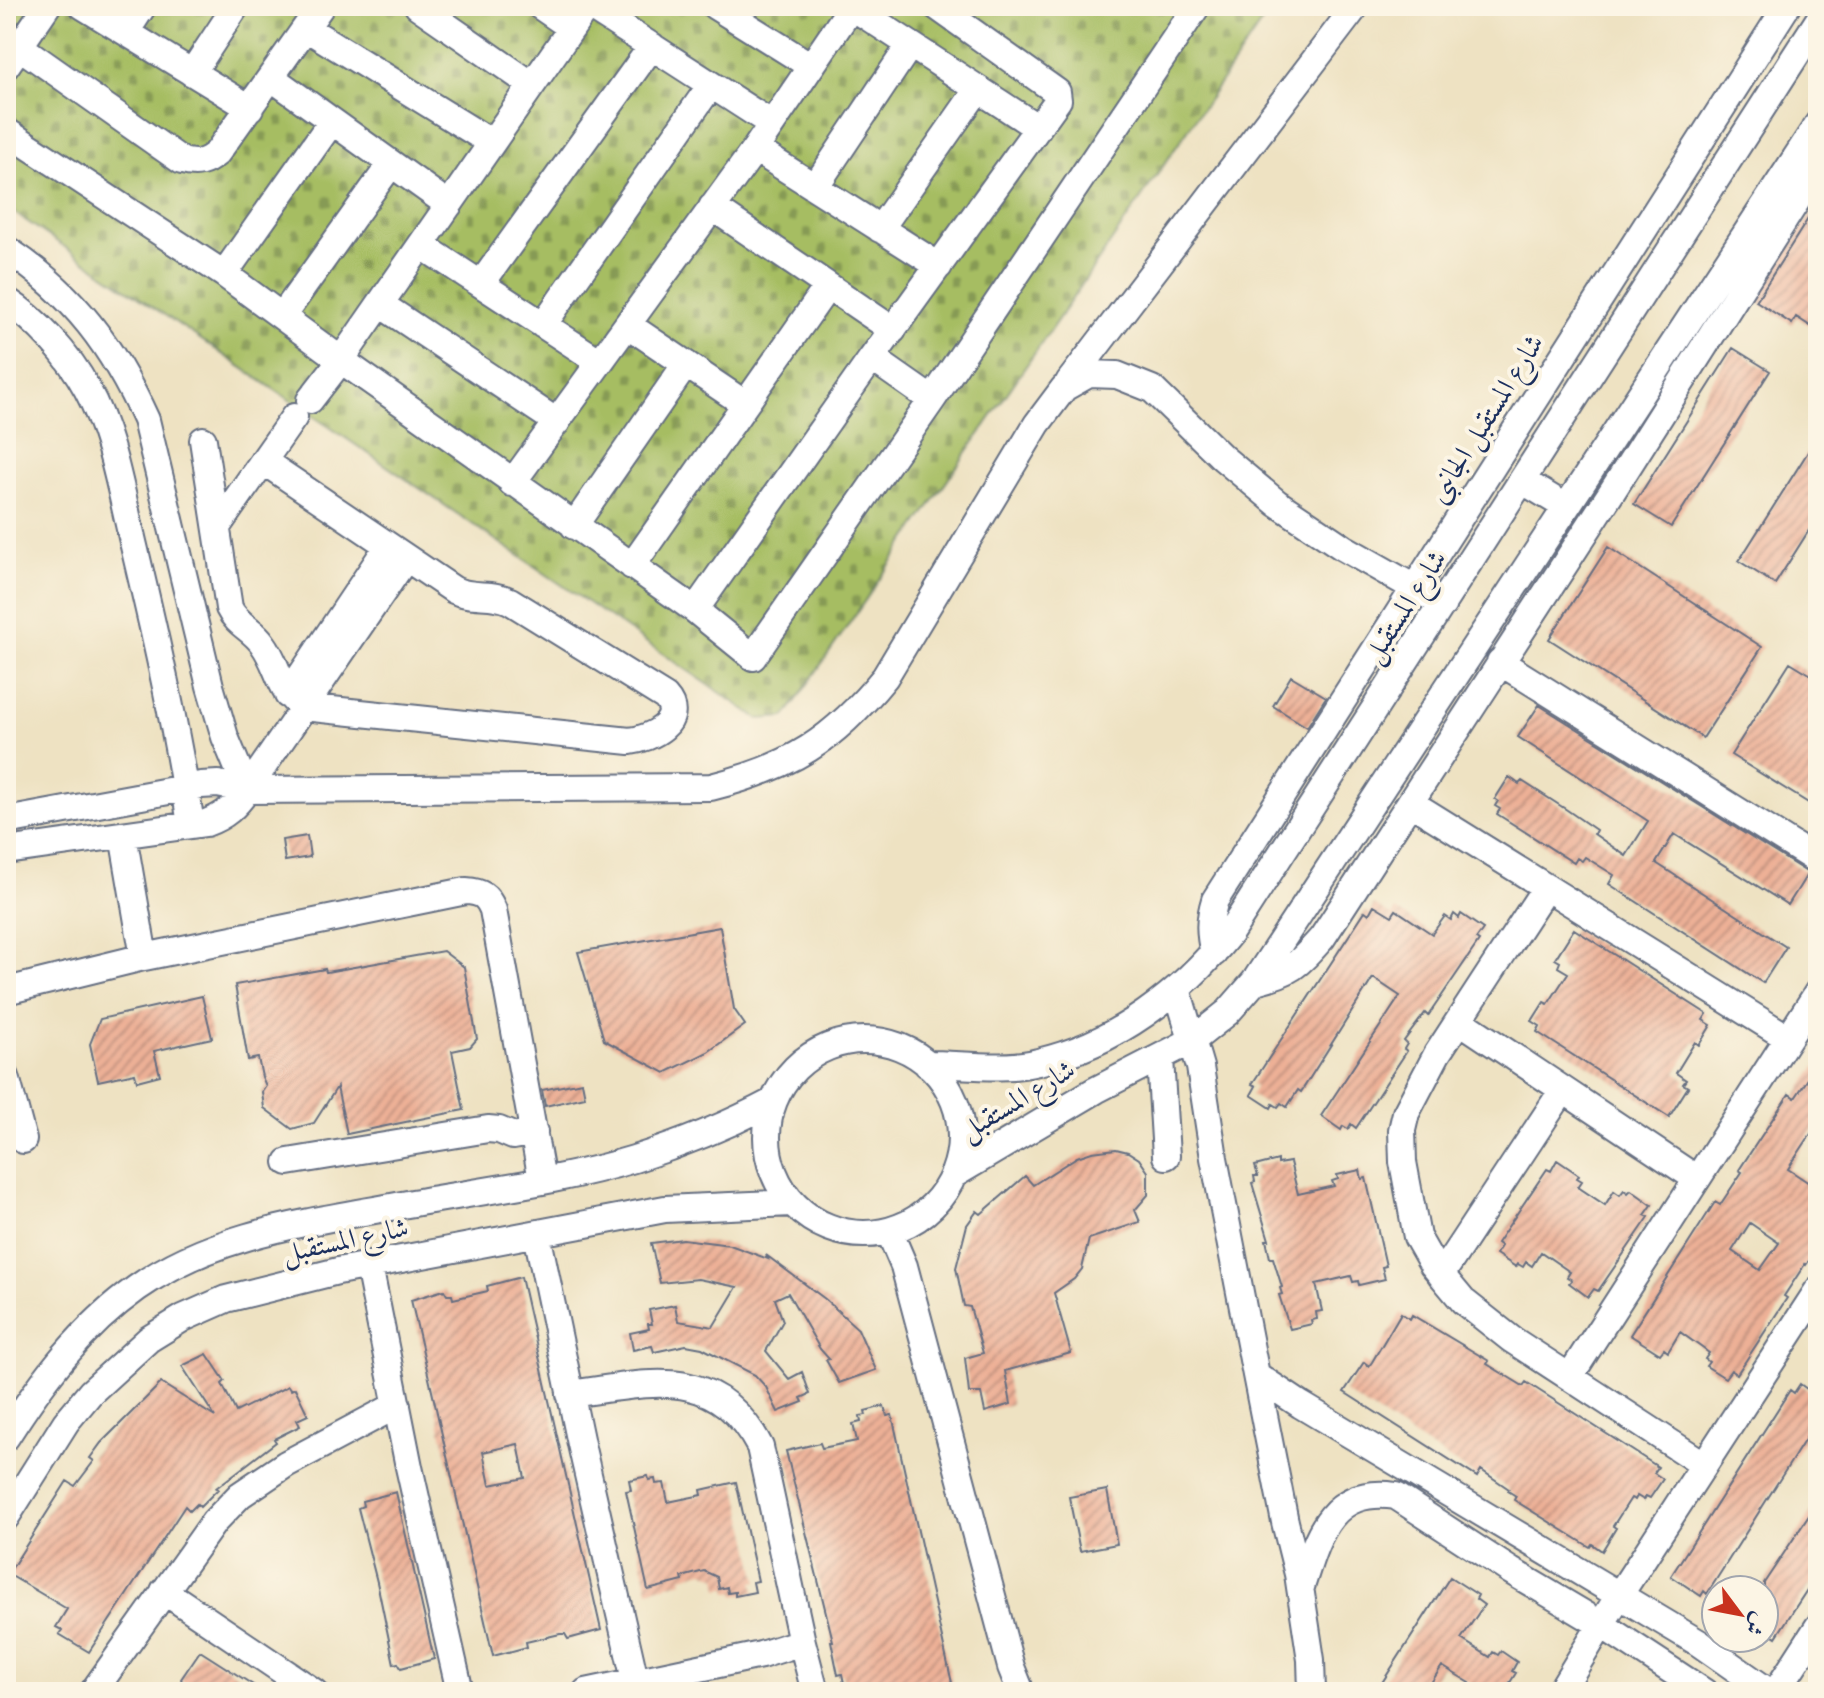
<svg xmlns="http://www.w3.org/2000/svg" width="1824" height="1698" viewBox="0 0 1824 1698" font-family="Vollkorn,Amiri,serif">
  <style>
    .cemetery { fill: url(#cemetery-stones); stroke: #607660; stroke-width: 2 }
    .building { fill: url(#building-hatch); fill-rule: evenodd }
    .lines { fill: none; stroke-linecap: round; stroke-linejoin: round }
    .minor-casing { stroke: #656e81; stroke-width: 30 }
    .minor { stroke: #fff; stroke-width: 26 }
    .labels { text-anchor: middle; stroke-width: 8; stroke-linejoin: round; paint-order: stroke }
    .street-label { font-size: 28px; fill: #1b2f5e; stroke: #fcf5e5 }
  </style>
  <defs>
    <pattern id="cemetery-stones" width="16" height="16" patternUnits="userSpaceOnUse" patternTransform="scale(2)"><rect width="16" height="16" fill="#a6bd62"/><path d="M2 7V4a2 2 0 0 1 4 0v3zM10 15v-3a2 2 0 0 1 4 0v3z" fill="#869a54"/></pattern>
    <pattern id="building-hatch" width="6" height="6" patternUnits="userSpaceOnUse" patternTransform="scale(2)"><rect width="6" height="6" fill="#edb096"/><path d="M-1 1l2-2M0 6l6-6M5 7l2-2" fill="none" stroke="#bf907e"/></pattern>
  </defs>
  <rect width="100%" height="100%" fill="#fcf5e5"/>
  <filter id="ink" filterUnits="userSpaceOnUse"><feTurbulence type="fractalNoise" baseFrequency=".0125" numOctaves="2"/><feDisplacementMap in="SourceGraphic" scale="16" xChannelSelector="R" yChannelSelector="G"/><feConvolveMatrix kernelMatrix="1 2 1 2 8 2 1 2 1" color-interpolation-filters="sRGB"/></filter>
  <filter id="wash" filterUnits="userSpaceOnUse"><feTurbulence type="fractalNoise" baseFrequency=".006" numOctaves="4" result="noise"/><feDisplacementMap in="SourceGraphic" scale="32" xChannelSelector="R" yChannelSelector="G"/><feGaussianBlur stdDeviation="1.8" result="paint"/><feColorMatrix in="noise" values="0 0 0 0 0 0 0 0 0 0 0 0 0 0 0 0 0 1.4 0 .05"/><feComposite in="paint" operator="in"/></filter>
  <g filter="url(#wash)">
    <rect width="100%" height="100%" fill="#eee2c2"/>
    <path class="cemetery" d="M6,6h1267l-488,711 -26,2 -753,-512z"/>
    <g id="blocks">
      <path class="building" d="M1818,203v128l-22,-14 -4,7 -36,-23z
        M1733,348l37,23 -99,156 -37,-23z
        M1818,436v80l-43,68 -36,-23z
        M1608,547l154,100 -59,91 -154,-99z
        M1790,662l28,17v130l-87,-54z
        M1291,676l35,21 -19,30 -34,-21z
        M1539,705l269,168 -20,32 -114,-71 -18,29 130,84 -23,36 -154,-99 5,-9 -29,-18 -3,4 -5,-3 -3,5 -77,-49 3,-5 -5,-3 3,-5 -3,-2 14,-22 10,7 3,-3 45,29 29,20 -2,4 32,22 22,-35 -130,-84z
        M307,836l3,21 -25,4 -3,-21z
        M1374,905l18,11 4,-6 36,24 13,-18 6,4 3,-6 5,4 2,-4 22,15 -7,10 3,2 -51,75 -3,-3 -21,28 3,3 -3,5 3,2 -51,77 -5,-4 -3,5 -5,-3 -2,4 -20,-14 79,-120 -27,-18 -72,114 -3,-2 -11,17 -6,-4 -3,4 -5,-3 -2,4 -20,-13 5,-9 -4,-2 113,-173 4,3z
        M720,927l14,82 11,16 -37,27 -43,21 -61,-33 -26,-88z
        M1574,929l133,85 -4,6 8,5 -12,20 -4,-3 -19,31 10,7 -3,4 5,3 -19,30 -132,-85 3,-6 -8,-5 12,-19 4,2 20,-31 -10,-6 2,-5 -5,-3z
        M443,951l21,16 13,72 -7,8 -18,4 12,59 -117,24 -10,-47 -23,36 -22,6 -28,-21 -2,-16 4,-6 -4,-9 -4,-19 -10,2 -13,-75 90,-16 1,3z
        M202,996l10,42 -58,13 6,24 -23,6 -2,-8 -37,8 -8,-37 10,-25z
        M1818,1064v59l-30,46 30,20v59l-12,17 -1,-1 -21,32 3,2 -50,76 -6,-4 -6,8 -19,-12 3,-4 -4,-3 4,-6 -29,-21 -12,20 -4,-3 -4,5 -30,-19 85,-133 5,3 22,-33 -3,-2 50,-76 6,4zM1750,1223l29,20 -19,27 -28,-19z
        M582,1082l3,15 -40,9 -3,-16z
        M1116,1149l12,3 11,7 9,13v23l-13,15 5,12 -51,17 -7,30 -8,10 -20,14 17,60 -66,18 6,33 -26,8 -4,-19h-12l-4,-35 18,-5 -13,-46 -6,-1 -8,-38 11,-43 10,-14 4,3 44,-38 8,9 44,-28 15,-5z
        M1278,1160v4l12,-2 8,32 36,-8 -2,-5 6,-2 -1,-4 23,-5 2,9 4,-1 20,88 -4,1 3,12 -26,6 -1,-4 -5,1 -2,-6 -35,8 6,27 -6,1 1,7 -6,1 1,4 -22,5 -11,-34 3,-1 -2,-6 2,-1 -9,-29h-3l-4,-18h3l-17,-57 3,-1 -1,-6h4l-3,-10z
        M1557,1160l22,15 -2,3 5,3 -4,6 27,18 9,-14 6,4 4,-5 4,3 3,-3 21,15 -7,10 4,2 -51,74 -4,-2 -6,8 -19,-14 3,-3 -5,-3 3,-5 -29,-20 -9,14 -6,-4 -3,5 -5,-3 -2,3 -20,-13 5,-8 -4,-3 50,-74 4,2z
        M683,1239l47,6 38,14 -2,-4 59,44 33,30 18,41 -37,13 -13,-23 3,-1 -9,-10 -32,-56 -13,6 8,22 -17,30 23,28 13,-7 8,22 -9,4 2,4 -25,10 -12,-25 -11,-12 -53,-27 -16,-3 -32,7 -2,-6 -19,4 -3,-17 19,-4 -1,-5h4l-3,-14 26,-5 3,16 35,6 24,-40 -39,-8 -38,4 -9,-40z
        M521,1277l80,353 -33,9 -3,-5h-5l-34,8 1,5 -34,9 -82,-356 33,-10 3,5h5l1,4 35,-8 -1,-5zM518,1444l7,34 -35,7 -7,-33z
        M1401,1313l9,6 2,-4 77,46 -2,3 36,22 3,-4 132,85 -4,6 9,6 -13,19 -4,-2 -2,4 -7,-4 -2,4 -4,-2 -18,28 3,2 -14,23 -10,-7 -2,3 -76,-47 2,-4 -8,-5 1,-2 -28,-19 -4,7 -133,-85 20,-30 5,4 3,-4z
        M207,1354l18,27 -3,3 14,28 52,-26 3,4 4,-2 13,27 -11,5 3,6 -26,13 2,3 -60,46 2,1 -18,18 -3,-3 -7,7 -5,-5 -96,146 -30,-18 3,-4 -6,-3 11,-18 -59,-35 59,-93 8,5 19,-25 -4,-3 11,-15 60,-60 54,34 -33,-51z
        M1800,1384l18,13v22l-111,175 -3,-3 -3,5 -30,-20 119,-186 4,3z
        M884,1406l3,10 5,-1 62,277h-108l-4,-18 -4,1 -7,-34h2l-47,-190 34,-8 2,5 35,-7 -4,-17 8,-2 -1,-6 6,-1 -1,-4z
        M648,1476l1,4 6,-1 1,5 8,-1 4,19 34,-7 -1,-5 35,-8 22,99 -5,1 2,10 -20,4v-4l-7,1 -1,-6 -8,2 -2,-12 -13,-6 -22,6 1,4 -35,9 -22,-99 5,-1 -2,-10z
        M1107,1490l10,54 -37,7 -11,-54z
        M396,1492l38,167 -33,9 -3,-5 -4,1 -17,-82 -19,-74 5,-2 -1,-5z
        M1818,1502v71l-42,64 -12,-8v-46z
        M1450,1577l28,18 -2,4 8,6 -23,34 29,18 3,-5 5,3 3,-4 16,11 -5,9 4,2 -12,19h-40l6,-9 -28,-17 -17,26h-49z
        M200,1651l64,41h-84l4,-8 -3,-5z"/>
    </g>
  </g>
  <g filter="url(#ink)">
    <use href="#blocks" fill-opacity="0" stroke="#656e81" stroke-width="2"/>
    <g class="lines">
      <defs>
        <path id="minor" d="M83,6l167,102
          M418,6l114,79
          M540,6l32,22
          M589,6l183,118
          M715,6l96,60
          M851,6l187,122
          M306,28l186,115
          M126,32l17,-26
          M6,37l176,124c15,4 23,2 35,-8l104,-147
          M6,66l41,-60
          M192,73l44,-67
          M272,78l177,127
          M6,131l218,143 117,86 246,-354
          M755,149l184,117
          M815,187l95,-142
          M712,207l181,123
          M880,229l98,-140
          M421,245l179,117
          M6,249c68,45 107,98 140,171l64,266 15,51 22,53
          M224,274l108,-153
          M481,284l171,-238
          M6,300c32,21 63,55 81,89 26,48 34,104 47,157 22,93 43,184 57,279
          M380,304l177,118
          M283,315l108,-151
          M543,325l168,-240
          M628,325l117,79
          M872,358l186,-258 -1,-8 -121,-86
          M1069,382l287,-376
          M310,400l31,-40 354,250
          M932,400l-60,-42 -177,252 58,47 179,-257 265,-394
          M203,440l26,168c8,17 24,21 34,36 16,21 16,49 40,63l327,34c20,-2 57,-20 35,-44l-155,-96c-19,-9 -38,-2 -56,-11l-191,-129
          M1523,481l43,26
          M512,483l243,-334 97,-143
          M574,526l112,-162
          M217,527l77,-110
          M632,566l196,-280
          M1500,662l318,199
          M288,695l100,-149
          M1411,803l377,235
          M6,821l195,-36 17,-1 29,6 464,-3c80,-20 122,-46 174,-110l152,-253 27,-36 25,-14 28,1 35,14 71,69 54,45 67,45 99,56
          M123,835l21,122
          M6,851l200,-28c19,-7 30,-17 41,-33l159,-232
          M1546,887l-109,167 -31,59 -4,17 1,32 14,75 16,28 30,36 48,38 192,125
          M1214,953c-5,-20 -5,-34 1,-53l572,-894
          M1255,981c37,-9 42,-15 67,-43l291,-448 205,-323
          M1177,989l23,78 14,91 42,217 29,147 13,52 13,86 1,32
          M6,991l138,-34 322,-66c15,1 21,4 27,19l49,270
          M1460,1021l237,158
          M767 1137a97 97 0 1 1 194 0a97 97 0 1 1-194 0Z
          M1160,1058l6,98
          M927,1064c35,0 77,7 111,-2 78,-18 143,-68 192,-129l588,-912
          M6,1077l17,63
          M288,1162l200,-33 11,1 14,6 21,-4
          M953,1175l143,-85 97,-50 35,-28 27,-31 563,-857
          M889,1231l15,35 8,30 99,371 10,25
          M537,1234l44,210 54,236
          M369,1266l40,201 51,225
          M1441,1275l122,-185
          M1256,1375l45,30 398,238 70,49
          M1570,1376l248,-384
          M570,1394c79,-10 145,-32 190,53l42,195 13,50
          M6,1437c36,-57 76,-110 131,-149 77,-55 174,-66 265,-83 77,-14 157,-23 232,-46 48,-15 95,-34 140,-58
          M6,1517l60,-95 25,-30 58,-53 34,-21 43,-19 112,-28 327,-62 127,-6
          M1301,1587c16,-50 29,-101 95,-91l115,75 91,54 102,67
          M164,1591l150,101
          M93,1692l121,-170 26,-27 46,-31 111,-59
          M586,1692l175,-37 41,-13
          M1560,1692l58,-95 200,-307
          M1776,1692l42,-65"/>
      </defs>
      <use href="#minor" class="minor-casing"/>
      <use href="#minor" class="minor"/>
    </g>
  </g>
  <g class="labels">
    <g class="street-label">
      <text transform="translate(1485 418) rotate(-58)" y="10">شارع المستقبل الجانبى</text>
      <text transform="translate(1404 606) rotate(-57)" y="10">شارع المستقبل</text>
      <text transform="translate(1017 1099) rotate(-31)" y="10">شارع المستقبل</text>
      <text transform="translate(345 1239) rotate(-12)" y="10">شارع المستقبل</text>
    </g>
  </g>
  <rect width="1824" height="1698" fill="none" stroke="#fcf5e5" stroke-width="32"/>
  <g transform="translate(1740 1614) rotate(122)"><circle r="38" fill="#fcf5e5" stroke="#a2a6af" stroke-width="2"/>
  <path d="M0-6L14 30L0 20L-14 30Z" fill="#c8321e"/>
  <text y="-12" font-size="22" font-weight="bold" text-anchor="middle" fill="#1b2f5e">ش</text>
  </g>
</svg>
